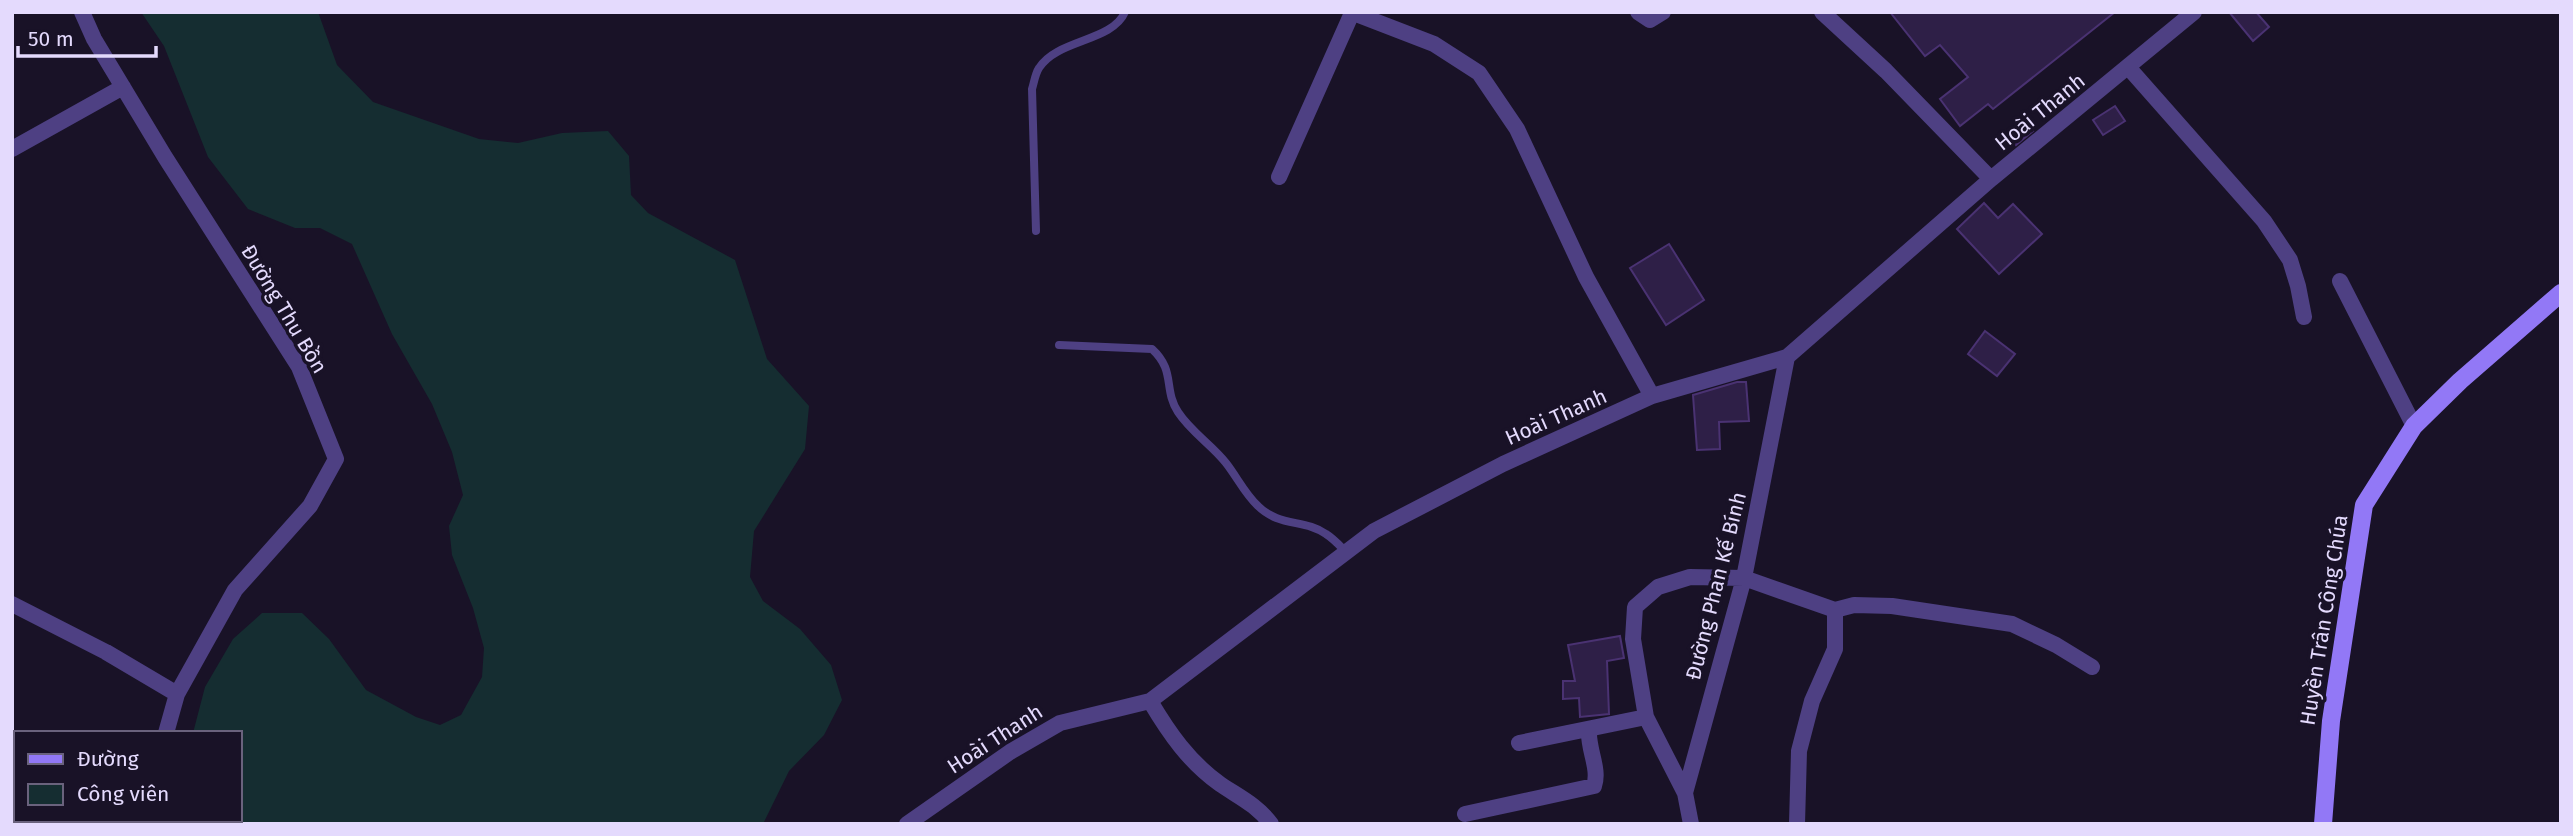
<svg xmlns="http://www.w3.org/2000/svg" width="2573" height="836" viewBox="0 0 2573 836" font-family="'Fira Sans',sans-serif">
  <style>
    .green { fill: #152d31 }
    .building { fill: #2e1f47; stroke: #4a3272; stroke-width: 2 }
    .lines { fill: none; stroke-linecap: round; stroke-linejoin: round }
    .lane { stroke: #4e4083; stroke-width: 8 }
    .street { stroke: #4e4083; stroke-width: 16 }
    .secondary { stroke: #9278f6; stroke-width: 18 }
    .labels { text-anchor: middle; stroke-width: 7; stroke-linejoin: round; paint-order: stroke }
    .street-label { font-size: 21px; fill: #e4dafd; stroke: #191227 }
  </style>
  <rect width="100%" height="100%" fill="#191227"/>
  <path class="green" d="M141,12h177l19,53 36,37 106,37 39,4 44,-10 46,-2 21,25 2,39 17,18 87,47 32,99 42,47 -4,43 -51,82 -4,46 13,24 37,28 31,36 11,35 -18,35 -35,36 -26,53h-583v-4h60v-87h-47l12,-46 28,-48 29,-26h40l27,26 37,51 50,27 24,8 21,-10 21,-38 2,-29 -11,-40 -21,-53 -3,-29 14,-31 -11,-43 -20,-48 -40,-70 -40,-90 -32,-16h-25l-47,-19 -40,-52 -44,-111z"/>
  <path class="building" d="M1890,12h225l-122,97 -5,-5 -28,22 -20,-27 28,-22 -28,-32 -15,11z
    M2229,12h27l13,15 -16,14z
    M2115,106l10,15 -22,14 -10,-15z
    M2026,120l7,11 -17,14 -9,-13z
    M1984,203l14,15 15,-14 29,30 -43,40 -42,-45z
    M1669,244l35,56 -38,25 -36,-57z
    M1985,331l30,23 -18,22 -29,-22z
    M1737,382h9l3,39 -30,1 1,27 -23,1 -4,-55z
    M1620,636l4,22 -17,3 2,53 -29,3 -1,-19 -16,1v-18h12l-7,-36z"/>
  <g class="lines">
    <path class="lane" d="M1036,231l-4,-142c2,-6 3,-15 7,-21 18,-29 73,-26 86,-56
      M1059,345l93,4c24,22 11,40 26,63 13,20 34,33 48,51 11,14 19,31 32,43 21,21 47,13 68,28 8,5 14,12 20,18"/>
    <path class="street" d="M82,12l12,27 71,118 134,210 37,92 -26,47 -75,84 -58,104 -11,39
      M1351,12l83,32 45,29 38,56 69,148 66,119
      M1638,12l12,8 13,-8
      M1822,12l64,59 105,108
      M2128,67l136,154 26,39 8,26 6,31
      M12,149l111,-62
      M1279,177l73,-164
      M2340,281l74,145
      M12,604l94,48 71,42
      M1150,701c19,32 39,61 70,83 19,13 37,21 51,40
      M1519,743l127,-26
      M1685,793l-39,-76 -13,-78 2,-32 23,-20 32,-10 54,1 91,32 19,-5 38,1 120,18 44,21 36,22
      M1465,814l129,-28c6,-17 -6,-36 -5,-55
      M159,824l1,-4
      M907,824l103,-72 50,-29 90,-22 224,-170 129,-67 149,-68 135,-39 204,-178 203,-167
      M1691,824l-6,-31 59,-215 43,-221
      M1797,824l2,-73 13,-50 23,-52v-39"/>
    <path class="secondary" d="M2323,824l8,-103 33,-216 50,-79 46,-45 101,-88"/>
  </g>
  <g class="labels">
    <g class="street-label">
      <text transform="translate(2040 112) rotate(-39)" y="7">Hoài Thanh</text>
      <text transform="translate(284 309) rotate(59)" y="7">Đường Thu Bồn</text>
      <text transform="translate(1556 417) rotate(-24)" y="7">Hoài Thanh</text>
      <text transform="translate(1716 586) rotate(-76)" y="7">Đường Phan Kế Bính</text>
      <text transform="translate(2324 620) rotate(-81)" y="7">Huyền Trân Công Chúa</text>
      <text transform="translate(995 739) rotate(-33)" y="7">Hoài Thanh</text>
    </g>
  </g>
  <rect width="2573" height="836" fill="none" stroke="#e4dafd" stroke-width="28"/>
  <rect x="14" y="731" width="228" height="91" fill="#191227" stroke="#6a627d" stroke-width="2"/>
  <rect x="28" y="754" width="35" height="10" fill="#9278f6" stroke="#6a627d" stroke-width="2"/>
  <text x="77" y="766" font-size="21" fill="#e4dafd">Đường</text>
  <rect x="28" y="784" width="35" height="21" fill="#152d31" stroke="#6a627d" stroke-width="2"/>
  <text x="77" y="801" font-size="21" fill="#e4dafd">Công viên</text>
  <path d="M18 46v10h138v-10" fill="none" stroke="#e4dafd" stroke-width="3.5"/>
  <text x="28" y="46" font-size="21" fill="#e4dafd" stroke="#191227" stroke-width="5" paint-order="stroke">50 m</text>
</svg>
